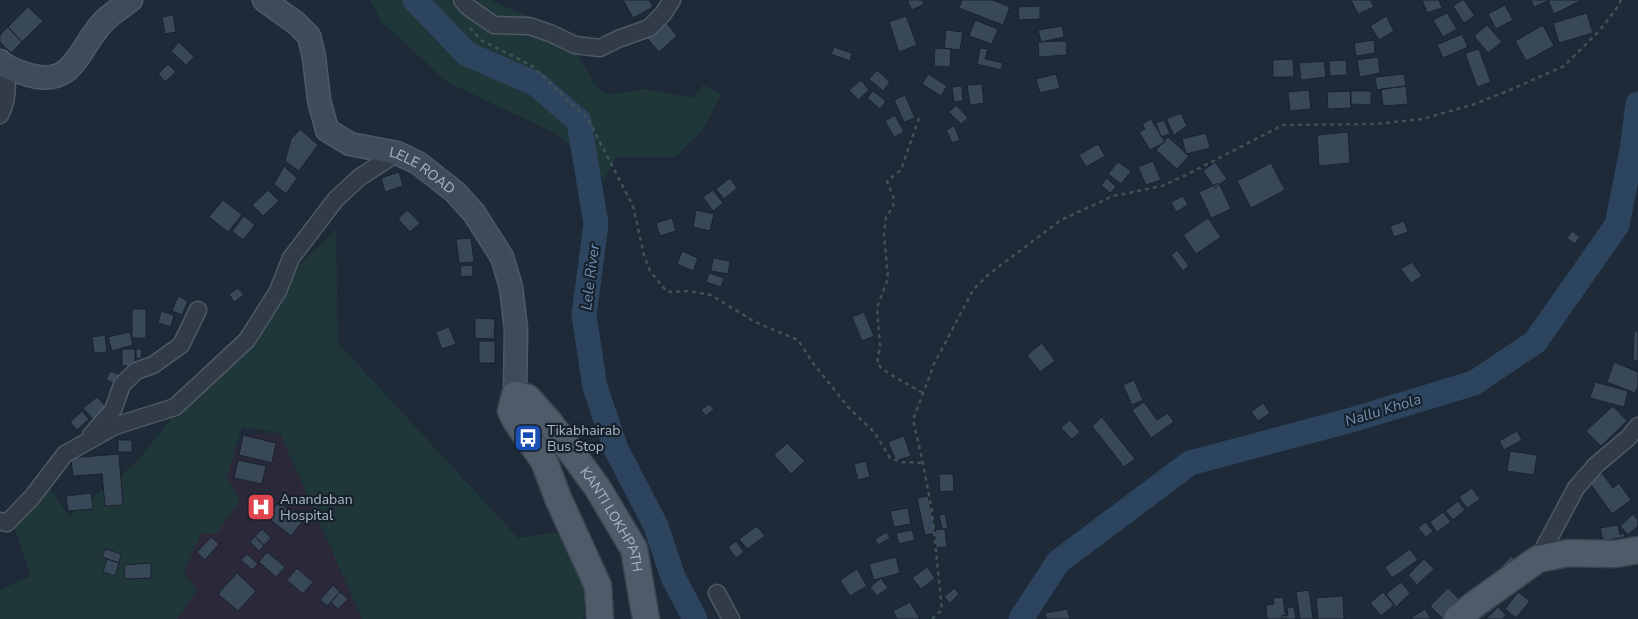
<svg xmlns="http://www.w3.org/2000/svg" width="1638" height="619" viewBox="0 0 1638 619" font-family="'Nunito Sans',sans-serif">
  <style>
    .medical { fill: #2b2939 }
    .green { fill: #1f3739 }
    .lines { fill: none; stroke-linecap: round; stroke-linejoin: round }
    .river { stroke: #2d445e; stroke-width: 25 }
    .building { fill: #394858; stroke: #19232e }
    .street-casing { stroke: #4f5966; stroke-width: 19 }
    .secondary-casing { stroke: #4f5966; stroke-width: 25 }
    .primary-casing { stroke: #3b4551; stroke-width: 29 }
    .path { stroke: #3d5456; stroke-width: 2.5; stroke-dasharray: 4 4; stroke-linecap: butt }
    .street { stroke: #313c48; stroke-width: 16 }
    .secondary { stroke: #3f4b5b; stroke-width: 22 }
    .primary { stroke: #4f5b68; stroke-width: 26 }
    .labels { text-anchor: middle; stroke-width: 4.5; stroke-linejoin: round; paint-order: stroke }
    .street-label { font-size: 14px; fill: #abb6c5; stroke: #17212c }
    .poi-label { font-size: 14px; fill: #abb6c5; stroke: #17212c; text-anchor: start }
    .water-label { font-size: 15px; font-style: italic; fill: #708eb1; stroke: #17212c }
  </style>
  <rect width="100%" height="100%" fill="#1e2a37"/>
  <path class="medical" d="M280,433l82,186h-206l18,-41 69,-143z"/>
  <path class="green" d="M370,0h122l2,2 61,25 19,20 21,38 12,10 38,-6 48,9 10,-13 18,9 -18,36 -28,27h-59l-12,22 -47,-45 -110,-52 -66,-61z
    M336,230l2,113 180,195 48,-7 21,51 -4,37h-221l-82,-186 -38,-6 -15,50 13,23 -23,34 -16,-1 -17,40 13,17 -20,29h-177v-29l31,-14 -18,-52 33,-41 23,33 66,-52 139,-175z"/>
  <g class="lines">
    <path class="river" d="M415,0l52,54 69,30 43,37 17,103 -12,91 11,72 21,62 40,77 17,51 22,42
      M1021,619l37,-57 132,-99 165,-44 119,-36 61,-41 82,-117 15,-75 6,-46"/>
  </g>
  <path class="building" d="M623,0h26l4,7 -20,11z
    M907,0h15l2,4 -12,6z
    M962,0h30l18,7 -7,18 -44,-17z
    M1351,0h19l4,7 -16,7z
    M1422,0h17l3,8 -15,5z
    M1462,0h2l11,16 -11,7 -11,-17z
    M1531,0h19l-16,7z
    M1548,0h32v1l-26,13z
    M1505,5l8,15 -17,9 -8,-15z
    M1040,6v13l-21,1 -1,-13z
    M28,7l15,14 -21,21 -14,-15z
    M1447,13l10,16 -14,8 -10,-17z
    M1587,13l6,20 -34,10 -6,-20z
    M173,15l3,17 -11,2 -3,-17z
    M906,16l11,29 -18,7 -10,-30z
    M1386,16l8,15 -15,9 -9,-14z
    M975,20l23,9 -6,15 -23,-8z
    M665,21l12,15 -18,16 -13,-15z
    M1487,25l15,17 -14,11 -14,-17z
    M1543,25l11,21 -28,15 -11,-20z
    M1062,26l2,11 -23,5 -3,-12z
    M8,27l14,15 -11,11 -11,-11v-7z
    M946,30l17,2 -3,18 -16,-2z
    M1462,34l6,13 -25,11 -6,-13z
    M1374,40l1,13 -19,3 -2,-13z
    M1066,41l1,14 -28,2 -1,-15z
    M179,42l15,15 -8,8 -15,-14z
    M834,47l18,6 -2,8 -19,-7z
    M935,48l16,1 -1,18 -16,-1z
    M980,48l8,1 -3,10 18,4 -2,7 -24,-6z
    M1479,49l12,33 -14,5 -12,-34z
    M1378,57l2,16 -20,4 -3,-17z
    M1293,59l1,18h-21v-17z
    M1346,60l1,15 -17,1 -1,-15z
    M1324,61l2,16 -25,3 -2,-17z
    M168,64l8,8 -11,10 -7,-8z
    M877,70l13,12 -7,9 -14,-12z
    M928,74l19,12 -6,10 -19,-12z
    M1056,74l4,14 -20,5 -4,-14z
    M1404,74l2,12 -29,4 -2,-13z
    M861,80l8,10 -11,10 -9,-10z
    M982,84l2,19 -14,2 -3,-20z
    M962,86l1,15 -9,1 -2,-15z
    M1406,86l2,18 -25,2 -2,-17z
    M1309,90l2,19 -21,2 -2,-19z
    M873,91l13,10 -6,8 -13,-11z
    M1350,91l1,17 -23,1 -1,-17z
    M1351,91h20v14l-20,-1z
    M905,95l10,23 -11,4 -10,-22z
    M956,105l12,13 -7,6 -12,-12z
    M1181,113l6,13 -13,9 -8,-16z
    M895,115l9,17 -10,5 -9,-16z
    M1151,119l14,23 -15,8 -11,-18 6,-3 -3,-5z
    M1164,120l6,14 -9,3 -5,-14z
    M954,126l6,14 -8,3 -6,-13z
    M300,129l18,16 -19,26 -14,-10 6,-22z
    M1348,132l2,31 -31,3 -2,-31z
    M1206,133l4,15 -24,6 -4,-15z
    M1168,137l21,19 -12,13 -21,-19z
    M1098,144l7,12 -19,11 -7,-12z
    M1153,161l8,19 -15,5 -8,-18z
    M1118,162l13,9 -10,13 -13,-10z
    M1215,162l12,17 -12,9 -12,-17z
    M1271,163l14,27 -34,18 -14,-27z
    M284,166l13,12 -11,16 -12,-10z
    M399,172l4,14 -18,6 -4,-14z
    M730,178l7,10 -13,11 -8,-10z
    M1107,178l9,9 -6,6 -9,-8z
    M1219,183l12,26 -20,9 -12,-26z
    M268,190l11,11 -16,15 -11,-11z
    M713,190l10,13 -10,8 -10,-14z
    M1183,196l5,9 -12,7 -5,-10z
    M223,200l19,15 -14,17 -19,-15z
    M407,210l13,13 -10,9 -12,-13z
    M696,210l18,4 -4,17 -17,-4z
    M244,216l11,9 -12,15 -11,-9z
    M672,218l4,13 -16,5 -4,-13z
    M1208,218l13,19 -25,17 -13,-19z
    M1404,221l4,11 -14,5 -4,-11z
    M1572,231l8,6 -5,7 -8,-6z
    M471,238l3,24 -15,1 -3,-24z
    M1177,250l12,16 -6,5 -12,-16z
    M682,251l16,7 -5,13 -16,-7z
    M713,258l17,3 -2,13 -17,-3z
    M1412,262l10,14 -11,7 -10,-14z
    M472,265l1,11 -12,1 -1,-11z
    M709,273l15,5 -3,9 -15,-5z
    M238,288l6,7 -10,7 -5,-8z
    M178,296l10,5 -6,14 -10,-4z
    M132,309h14v29h-14z
    M161,311l13,4 -3,12 -13,-4z
    M864,312l10,24 -12,5 -10,-24z
    M475,318l20,1 -1,20 -19,-1z
    M449,327l7,17 -14,5 -6,-17z
    M1634,331h4v30h-5z
    M130,332l3,13 -21,6 -4,-14z
    M105,335l2,17 -13,1 -2,-16z
    M479,341h16v22h-16z
    M1042,343l13,18 -15,11 -13,-17z
    M122,349h13v17h-13z
    M136,349h6l-1,10 -5,-1z
    M1614,362l24,10v14l-3,7 -28,-11z
    M110,371l14,5 -4,10 -14,-6z
    M1134,380l9,20 -11,5 -9,-20z
    M1595,382l33,9 -4,16 -34,-9z
    M97,397l10,11 -14,11 -10,-11z
    M1144,402l13,18 11,-7 6,9 -23,16 -19,-28z
    M1263,403l7,10 -12,8 -7,-9z
    M709,404l5,5 -8,7 -5,-6z
    M1613,406l14,15 -26,25 -15,-15z
    M82,411l7,8 -12,11 -7,-8z
    M1102,417l33,42 -11,8 -32,-41z
    M1070,420l10,12 -8,7 -11,-11z
    M1517,431l5,9 -18,10 -5,-9z
    M243,435l33,8 -4,20 -33,-8z
    M904,436l7,20 -15,5 -8,-19z
    M118,440h14v12h-14z
    M787,443l18,18 -14,13 -17,-19z
    M1510,451l27,4 -3,20 -27,-4z
    M119,454l4,51 -18,1 -3,-32 -29,2 -2,-18z
    M238,460l28,6 -4,18 -28,-6z
    M866,461l4,16 -12,3 -4,-16z
    M1602,473l11,15 6,-5 12,17 -19,14 -23,-32z
    M939,474h14l1,17 -14,1z
    M1472,488l8,11 -13,9 -8,-11z
    M91,493l2,16 -25,2 -2,-15z
    M928,496l8,37 -11,2 -8,-37z
    M1458,501l7,9 -12,10 -8,-9z
    M279,502l24,19 -12,15 -24,-19z
    M908,508l3,16 -17,3 -4,-16z
    M1443,512l8,10 -14,10 -7,-10z
    M945,514l3,14 -6,1 -3,-14z
    M1633,514l5,6v6l-10,9 -8,-9z
    M1425,522l8,9 -7,6 -8,-9z
    M1618,525l2,10 4,-2 1,4 -22,4 -3,-13z
    M757,526l8,10 -18,13 -8,-10z
    M262,529l9,9 -7,8 -9,-10z
    M945,529l2,18 -11,1 -2,-18z
    M912,530l3,10 -16,4 -3,-11z
    M887,532l3,6 -12,7 -3,-6z
    M255,536l9,10 -5,5 -9,-9z
    M211,537l8,7 -14,16 -8,-8z
    M736,541l8,11 -8,6 -8,-11z
    M105,549l16,5 -2,9 -17,-6z
    M1410,549l8,11 -26,18 -7,-11z
    M267,552l18,15 -9,10 -17,-15z
    M247,554l11,10 -6,6 -11,-10z
    M1511,556l8,8 -14,14 -7,-8z
    M896,557l4,16 -26,7 -5,-16z
    M107,559l12,4 -4,13 -12,-4z
    M1424,559l10,10 -17,16 -9,-10z
    M151,563v15l-26,1 -1,-14z
    M927,567l8,11 -14,11 -9,-11z
    M297,568l16,14 -10,12 -16,-14z
    M857,569l10,17 -17,10 -10,-16z
    M237,573l19,18 -18,20 -20,-17z
    M881,578l7,10 -11,8 -7,-9z
    M1401,582l9,11 -14,14 -10,-13z
    M333,585l7,7 -13,14 -7,-6z
    M954,588l5,6 -9,9 -6,-6z
    M1448,588l13,13 -18,18 -13,-13z
    M1309,590l4,29h-13l-4,-27z
    M340,592l8,7 -10,10 -7,-7z
    M1383,592l11,13 -13,11 -11,-13z
    M1518,592l12,9 -14,17 -11,-9z
    M1343,596l1,23h-26l-2,-21z
    M1283,597l3,22h-19l-1,-14 8,-1 -1,-6z
    M910,602l10,17h-23l-4,-8z
    M1294,607l2,12h-14l-1,-3 7,-1 -1,-7z
    M1498,607l8,8 -3,4h-17z
    M1067,609l3,10h-23l-2,-6z
    M1425,609l6,10h-19l-1,-1z"/>
  <g class="lines">
    <defs>
      <path id="street" d="M462,0l6,7 26,18 35,1 21,7 25,12 25,3 18,-9 31,-11 14,-14 9,-14
        M0,115c8,-15 8,-32 5,-48
        M91,435l22,-25 9,-25 14,-14 17,-6 28,-20 17,-35
        M0,521l7,2 26,-27 32,-42 50,-28 60,-19 72,-67 31,-49 13,-33 45,-59 24,-22 37,-24
        M1538,559l38,-71 20,-23 32,-27 10,-12
        M717,593l14,26"/>
      <g id="secondary">
        <path id="s1" d="M264,0l32,23 13,13 5,21 5,43 8,30 23,14 47,9 21,10 37,29 19,21 28,44 9,30 5,42 -1,66"/>
        <path d="M0,61c6,7 14,9 23,12 51,19 54,-24 81,-52 8,-8 18,-14 27,-21"/>
      </g>
      <g id="primary">
        <path id="s2" d="M600,619l-2,-33 -40,-88 -14,-37 -28,-40 -5,-10 4,-16 13,3 22,25 47,64 37,62 12,70"/>
        <path d="M1457,619l18,-15 63,-45 30,-6 47,1 23,-4"/>
      </g>
    </defs>
    <use href="#street" class="street-casing"/>
    <use href="#secondary" class="secondary-casing"/>
    <use href="#primary" class="primary-casing"/>
    <path class="path" d="M470,28l11,12 51,26 56,53 45,87 11,49 6,16 17,21 21,-1 23,4 44,27 43,18 15,23 36,45 26,25 15,25 12,4 21,1
      M919,118l-18,52 -14,11 7,18 -1,8 -7,10 -2,17 4,44 -11,30 3,38 -3,18 11,9 35,20
      M932,619l10,-9 -10,-98 -9,-49 -10,-43 21,-56 39,-74 16,-16 72,-54 52,-24 49,-10 26,-12 95,-49 93,-1 46,-5 50,-14 38,-15 54,-24 36,-36 19,-25 2,-5"/>
    <use href="#street" class="street"/>
    <use href="#secondary" class="secondary"/>
    <use href="#primary" class="primary"/>
  </g>
  <defs>
    <symbol id="bus-square" viewBox="-11 -11 22 22"><rect x="-9" y="-9" width="18" height="18" rx="4" fill="#1a4fb4" stroke="#17212c"/><path d="M-5-6H5V4H4V6H2V4H-2V6H-4V4H-5ZM-3.5-4V0h7V-4ZM-3.5 1.2v1.5H-2V1.2ZM2 1.2v1.5H3.5V1.2Z" fill="#fff"/></symbol>
    <symbol id="hospital-square" viewBox="-11 -11 22 22"><rect x="-9" y="-9" width="18" height="18" rx="4" fill="#e0444e" stroke="#17212c"/><path d="M-5-5h3v3.5h4V-5h3V5h-3V1.5h-4V5h-3Z" fill="#fff"/></symbol>
  </defs>
  <g fill-rule="evenodd">
    <use href="#bus-square" x="512" y="422" width="32" height="32"/>
    <use href="#hospital-square" x="245" y="491" width="32" height="32"/>
  </g>
  <g class="labels">
    <g class="street-label">
      <text dy="5" stroke="none"><textPath href="#s1" startOffset="259">LELE ROAD</textPath></text>
      <text dy="5" stroke="none"><textPath href="#s2" startOffset="408">KANTI LOKHPATH</textPath></text>
    </g>
    <g class="poi-label">
      <text x="547" y="435">Tikabhairab<tspan x="547" dy="16">Bus Stop</tspan></text>
      <text x="280" y="504">Anandaban<tspan x="280" dy="16">Hospital</tspan></text>
    </g>
    <g class="water-label">
      <text transform="translate(590 277) rotate(-83)" y="5">Lele River</text>
      <text transform="translate(1383 410) rotate(-17)" y="5">Nallu Khola</text>
    </g>
  </g>
</svg>
